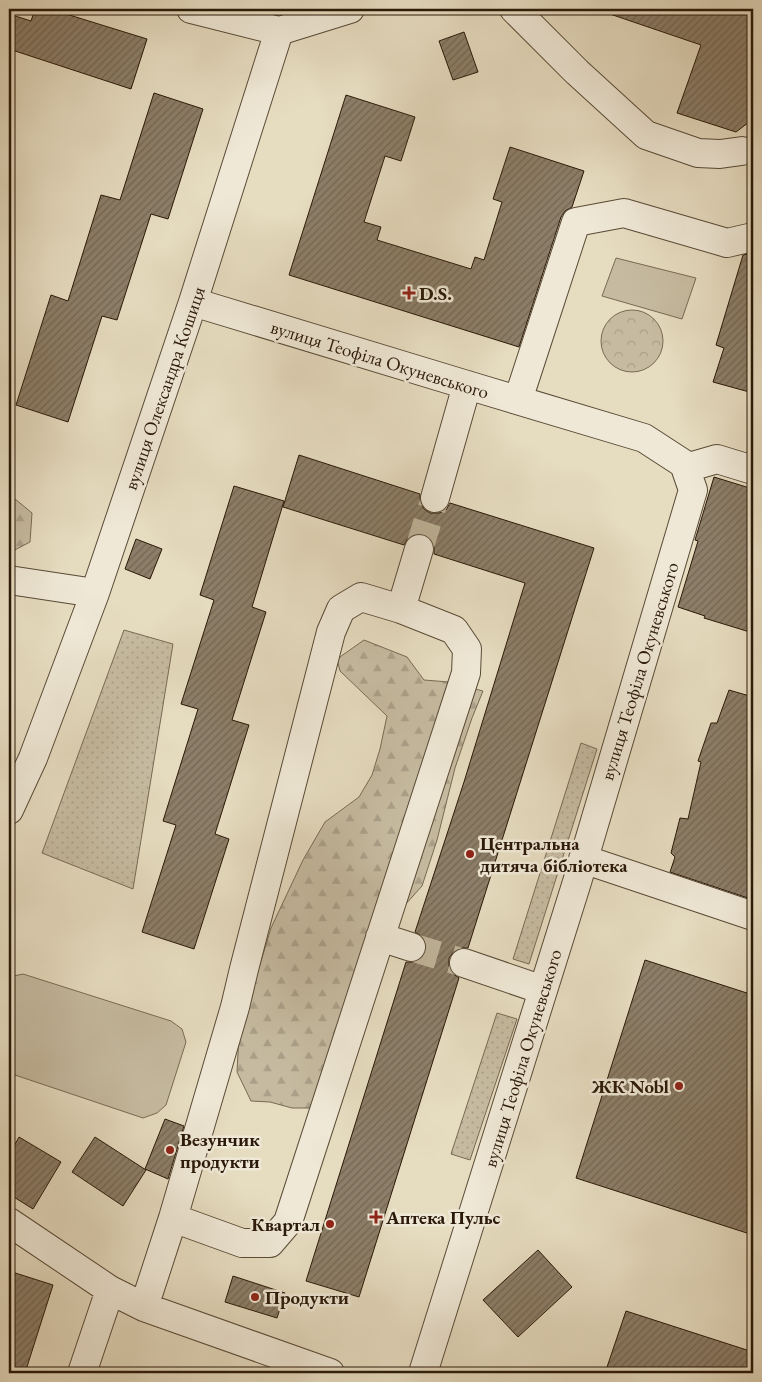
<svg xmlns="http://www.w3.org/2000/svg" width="762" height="1382" viewBox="0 0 762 1382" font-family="'EB Garamond',serif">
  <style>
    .grass { fill: url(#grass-dots); stroke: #786a54 }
    .forest { fill: url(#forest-firs); stroke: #786a54 }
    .park { fill: url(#park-crowns); stroke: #786a54 }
    .pitch { fill: #c6bba1; stroke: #786a54 }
    .building { fill: url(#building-hatch); stroke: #2a1908 }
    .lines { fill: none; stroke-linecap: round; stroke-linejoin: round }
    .minor-tunnel { stroke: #c0b59b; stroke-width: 28; stroke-dasharray: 28 14; stroke-linecap: butt }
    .minor-casing { stroke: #594a36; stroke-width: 30 }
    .minor { stroke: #efe8d6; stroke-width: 28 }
    .poi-dot { fill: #8f2418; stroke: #efe8d6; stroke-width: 2 }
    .labels { text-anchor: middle; stroke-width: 5; stroke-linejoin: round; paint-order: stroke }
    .poi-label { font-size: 19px; font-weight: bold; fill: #2a1908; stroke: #efe8d6; text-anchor: start }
    .street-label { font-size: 19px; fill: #2a1908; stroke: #efe8d6 }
  </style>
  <defs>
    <pattern id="grass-dots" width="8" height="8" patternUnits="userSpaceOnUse" patternTransform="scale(1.25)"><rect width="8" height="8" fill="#c6bba1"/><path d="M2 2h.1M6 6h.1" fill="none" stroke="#aaa089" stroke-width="1.8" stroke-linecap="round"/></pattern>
    <pattern id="forest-firs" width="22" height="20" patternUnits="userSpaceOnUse" patternTransform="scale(1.25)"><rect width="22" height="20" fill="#c6bba1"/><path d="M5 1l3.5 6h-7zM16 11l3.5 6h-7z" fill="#aaa089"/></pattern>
    <pattern id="park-crowns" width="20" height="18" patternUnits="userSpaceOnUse" patternTransform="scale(1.25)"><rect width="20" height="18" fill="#c6bba1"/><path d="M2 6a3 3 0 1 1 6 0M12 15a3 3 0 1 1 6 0" fill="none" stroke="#aaa089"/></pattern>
    <pattern id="building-hatch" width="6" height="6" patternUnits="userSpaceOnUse" patternTransform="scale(1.25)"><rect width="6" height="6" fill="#8c7e68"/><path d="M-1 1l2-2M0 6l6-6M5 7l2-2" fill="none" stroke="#736654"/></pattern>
  </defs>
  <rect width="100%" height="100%" fill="#e6dcc0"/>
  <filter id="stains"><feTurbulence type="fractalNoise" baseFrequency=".004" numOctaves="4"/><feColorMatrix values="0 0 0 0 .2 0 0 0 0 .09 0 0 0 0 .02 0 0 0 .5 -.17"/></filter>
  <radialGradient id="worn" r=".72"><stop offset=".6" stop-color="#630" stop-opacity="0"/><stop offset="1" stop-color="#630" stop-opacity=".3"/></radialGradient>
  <path class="grass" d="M124,630l49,14 -40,245 -91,-36z
    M581,743l16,6 -68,215 -16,-5z
    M497,1013l20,6 -47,141 -19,-6z"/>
  <path class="forest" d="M9,494l23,19 -2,29 -21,11z
    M364,640l43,17 17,23 25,2 34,9 -11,27 -17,50 -18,72 -15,46 -18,20 -84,202h-28l-22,-6 -19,-1 -14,-29 2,-38 32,-106 32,-68 22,-38 34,-25 13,-22 8,-26 7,-33 -47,-45 -3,-12z"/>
  <path class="park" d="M601 341a31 31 0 1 1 62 0a31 31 0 1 1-62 0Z"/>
  <path class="pitch" d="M616,258l80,20 -14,41 -80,-23z
    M23,974l148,47 11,8 4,13 -20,63 -9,8 -14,5 -134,-45v-96z"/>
  <path class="building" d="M35,9h15l97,30 -16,50 -122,-40v-35l22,7z
    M608,9h145v110l-17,13 -59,-19 24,-68 -94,-32z
    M464,32l14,40 -25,8 -14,-39z
    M154,93l49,16 -35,110 -17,-5 -34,106 -15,-4 -34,106 -52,-17 35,-110 17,6 33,-106 19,5z
    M346,95l69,22 -14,44 -16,-5 -21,66 17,5 -4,13 94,29 4,-12 9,3 18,-58 -9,-3 17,-52 74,24 -12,36 -7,4 -4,6 -42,130 -230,-72z
    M753,253v140l-40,-11 11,-34 -8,-3 27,-90z
    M299,455l121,39v8l4,7 6,4h9l7,-3 4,-7 144,45 -126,400h-7l-7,3 -5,7v8l3,7 7,5 -100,319 -53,-16 100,-319h8l7,-3 5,-8v-8l-3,-6 -8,-5 49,-150 61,-199 -91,-29v-9l-3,-6 -7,-5h-9l-7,4 -4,7 -121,-38z
    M714,477l39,12v144l-49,-15 1,-2 -27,-9 20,-66 -3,-1z
    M234,486l50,15 -32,106 14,5 -34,108 17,5 -34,109 14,5 -35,110 -52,-17 34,-107 -13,-4 35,-112 -17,-5 33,-104 -14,-5z
    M136,539l26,10 -12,30 -25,-10z
    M729,690l24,7v182l-5,19 -78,-26 5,-15 -4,-4 9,-35 8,1 13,-57 -3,-1 13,-38h6z
    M645,960l108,35v240l-177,-57z
    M165,1119l19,7 -16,53 -23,-10z
    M19,1137l42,25 -28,47 -24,-15v-39z
    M95,1137l51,33 -23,36 -51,-34z
    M538,1250l34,37 -54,50 -35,-37z
    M9,1271l44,14 -28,88h-16z
    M233,1276l52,17 -8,25 -52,-16z
    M626,1311l127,41v21h-148z"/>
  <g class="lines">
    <path class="minor-tunnel" d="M419,549l16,-51
      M411,947l53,16"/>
    <defs>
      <path id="minor" d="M191,9l88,22
        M514,9l63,63 69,63 52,18 22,1 22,-3
        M279,31l71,-22
        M193,302l274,83 177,53 40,26 9,26 -116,392 -154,491
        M518,400l58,-178 48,-9 103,30 26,-6
        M686,468l31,-9 36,11
        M435,498l32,-113
        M9,580l86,13
        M401,609l18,-60
        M9,810l24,-52 62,-165 98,-291 86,-271
        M583,859l170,57
        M380,937l31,10
        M464,963l79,27
        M9,1222l101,68 34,17 186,66
        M144,1307l29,-89 62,-211 9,-38 87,-337 10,-23 20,-12 40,12 53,21 13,19 -1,24 -178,549 -18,21h-28l-69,-25
        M82,1373l28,-83"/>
    </defs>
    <use href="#minor" class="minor-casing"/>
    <use href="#minor" class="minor"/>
  </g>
  <g class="poi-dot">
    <path d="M406.5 285.5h5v5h5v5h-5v5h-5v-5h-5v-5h5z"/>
    <circle cx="470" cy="854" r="5"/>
    <circle cx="679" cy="1086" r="5"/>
    <circle cx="170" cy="1150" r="5"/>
    <path d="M373.5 1209.5h5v5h5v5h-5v5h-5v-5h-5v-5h5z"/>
    <circle cx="330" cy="1224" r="5"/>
    <circle cx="255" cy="1297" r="5"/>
  </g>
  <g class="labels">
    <g class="poi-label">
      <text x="419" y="300">D.S.</text>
      <text x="480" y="850">Центральна<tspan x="480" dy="22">дитяча бібліотека</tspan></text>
      <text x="669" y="1093" text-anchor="end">ЖК Nobl</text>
      <text x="180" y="1146">Везунчик<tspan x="180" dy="22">продукти</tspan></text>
      <text x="386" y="1224">Аптека Пульс</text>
      <text x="320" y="1231" text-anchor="end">Квартал</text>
      <text x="265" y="1304">Продукти</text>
    </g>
    <g class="street-label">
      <text transform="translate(380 359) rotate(17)" y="7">вулиця Теофіла Окуневського</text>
      <text transform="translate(164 388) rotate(-71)" y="7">вулиця Олександра Кошиця</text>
      <text transform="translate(639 671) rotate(-73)" y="7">вулиця Теофіла Окуневського</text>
      <text transform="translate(522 1058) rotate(-73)" y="7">вулиця Теофіла Окуневського</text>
    </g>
  </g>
  <rect width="762" height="1382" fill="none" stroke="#e6dcc0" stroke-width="30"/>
  <rect x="10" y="10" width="742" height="1362" fill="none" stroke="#2a1908" stroke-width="2.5"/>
  <rect x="15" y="15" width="732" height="1352" fill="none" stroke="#2a1908"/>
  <rect width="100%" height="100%" filter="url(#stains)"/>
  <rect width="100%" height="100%" fill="url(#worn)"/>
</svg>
